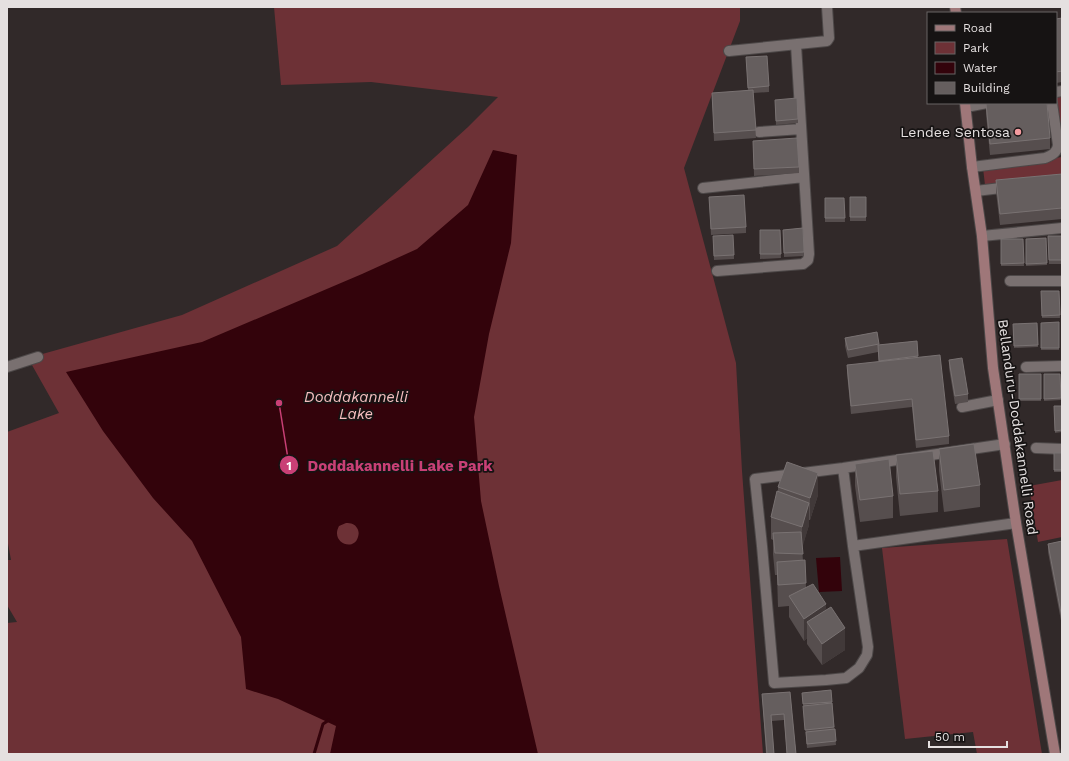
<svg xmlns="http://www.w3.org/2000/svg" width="1069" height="761" viewBox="0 0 1069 761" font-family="'Work Sans',sans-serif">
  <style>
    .green { fill: #6d3136 }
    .water { fill: #33030b; fill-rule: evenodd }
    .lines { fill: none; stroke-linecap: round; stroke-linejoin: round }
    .stream { stroke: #33030b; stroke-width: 3 }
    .street-casing { stroke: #4d4848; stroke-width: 12 }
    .secondary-casing { stroke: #4d4848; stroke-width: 12 }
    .street { stroke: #797070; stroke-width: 10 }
    .secondary { stroke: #9f7779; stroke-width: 10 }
    .wall { fill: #564e4e }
    .shaded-wall { fill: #413939 }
    .building { fill: #655e5e; stroke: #797272 }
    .poi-dot { fill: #f49b9f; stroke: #161313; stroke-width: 1.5 }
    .labels { text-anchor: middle; stroke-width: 3.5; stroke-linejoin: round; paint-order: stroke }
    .poi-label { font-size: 14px; fill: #e5e0e0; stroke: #161313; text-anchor: end }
    .street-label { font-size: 14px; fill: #e5e0e0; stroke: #161313 }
    .water-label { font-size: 15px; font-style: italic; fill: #f5bfc0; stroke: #161313 }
    .leader { fill: none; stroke: #c94076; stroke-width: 1.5 }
    .callout-dot { fill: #c94076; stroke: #161313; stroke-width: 1.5 }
    .mark-label { font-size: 12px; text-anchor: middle; font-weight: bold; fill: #fff }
    .callout-label { font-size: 15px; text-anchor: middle; font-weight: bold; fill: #c94076; stroke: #161313; stroke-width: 3.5; stroke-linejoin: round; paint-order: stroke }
  </style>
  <rect width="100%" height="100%" fill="#312929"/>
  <path class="green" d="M274,7h466v14l-56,147 52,195 6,108 21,283h-756v-131l10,-1 -10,-17v-45h4l-4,-22v-106l52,-19 -31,-55 154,-43 155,-69 131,-119 30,-30 -127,-15 -90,3z
    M1062,96v55l-6,-54z
    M1062,157v17l-77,11 -2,-17z
    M1062,480v57l-24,5 -9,-56z
    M1007,539l35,215h-65l-4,-22 -68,7 -23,-191z"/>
  <path class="water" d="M493,150l24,5 -6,88 -22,91 -15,83 7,84 18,85 39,168h-208l6,-28 -58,-27 -32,-10 -5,-52 -49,-96 -39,-43 -50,-67 -37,-59 136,-30 160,-68 55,-25 51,-44zM346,523c5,0 9,1 11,5 2,3 2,6 1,9 -4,15 -28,6 -19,-11z
    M840,557l2,34 -23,1 -3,-34z"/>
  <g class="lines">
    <path class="stream" d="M314,754l9,-30 6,-4"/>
    <defs>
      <path id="street" d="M729,51l98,-10 2,-3 -2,-31
        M1056,92l6,-1
        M966,107l21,-4
        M759,132l42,-3
        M972,167l73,-9c7,-3 12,-5 13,-13l-6,-42
        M703,188l101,-11
        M976,191l33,-4
        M982,236l80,-8
        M717,271l86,-7 5,-4 1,-6 -13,-209
        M1010,281h52
        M7,367l31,-10
        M1026,367l36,-1
        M962,407l36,-7
        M1005,444l-162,24 -88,11 7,67 12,137 52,-3 20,-2 13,-10 8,-13 1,-8 -15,-101 163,-23
        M1036,448l26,1
        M843,468l10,78"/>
      <path id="secondary" d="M955,7l1,6
        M965,103l7,64 10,69 11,132 23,155 39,231"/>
    </defs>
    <use href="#street" class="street-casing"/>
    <use href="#secondary" class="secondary-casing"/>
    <use href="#street" class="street"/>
    <use href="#secondary" class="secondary"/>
  </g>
  <path class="wall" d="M1062,18v64l-6,1v-64z
    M746,57l23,29v6l-16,1 3,45 -42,3 -2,-48 36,-2z
    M986,103l64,35v11l-60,6 -4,-41z
    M775,104l23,15v4l-22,2z
    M753,141l46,26v6l-45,3z
    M1062,174v45l-62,6 -4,-33v-12z
    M709,197l37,30v6l-35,2z
    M850,197h16v24h-16z
    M825,198h19l1,24h-20z
    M803,228l1,28 -20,1 -1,-27z
    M760,230h20l1,28 -21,1z
    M1048,236h14v28h-13z
    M1046,238l1,27 -21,1v-27z
    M1001,239h22l1,27h-23z
    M713,240l21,15v4l-20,1z
    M1041,291h18l1,27h-18z
    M1059,322v28h-18v-27z
    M1037,323l1,24 -24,1 -1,-24z
    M877,332l2,13 38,-4 1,17 31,78v8l-33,4 -4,-41 -61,7 -4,-41v-8l32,-3 -1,-10 -30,6 -3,-12v-8z
    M949,360l19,34v8l-13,2 -6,-36z
    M1019,374h22v27h-22z
    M1044,374h16l1,26 -17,1z
    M1054,406h8v26l-7,1z
    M939,449l41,36v22l-36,5 -5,-41z
    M1054,453h8v19h-8z
    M896,455l42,36v21l-38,4 -4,-39z
    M855,464l38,32v22l-33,4 -5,-36z
    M778,487l40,8 -8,25h-1v5l-7,22 1,14 2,-1 1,27 20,23 19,40 -23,15 -15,-21v-6l-3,3 -15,-24v-11l-11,1 -1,-32h-2l-2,-21v-14l-2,-1v-22l7,-25z
    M1062,541v85l-14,-74v-8z
    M831,690l5,55 -29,3 -5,-55z
    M790,692l6,62h-9l-3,-34 -12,1 2,33h-8l-4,-60z"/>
  <path class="shaded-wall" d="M818,473v22l-8,25v-22z
    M809,503v22l-7,24v-22z
    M826,604v22l-19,-4v16l-3,3v-22z
    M845,628v22l-23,15v-21z"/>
  <path class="building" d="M1062,18v53l-6,1v-53z
    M767,56l2,30 -21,2 -2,-31z
    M753,90l3,40 -42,3 -2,-40z
    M797,98l1,21 -22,2 -1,-21z
    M986,103h61l3,35 -60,6z
    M797,138l2,29 -45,2 -1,-28z
    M1062,174v34l-62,6 -4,-34z
    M744,195l2,32 -35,2 -2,-32z
    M850,197h16v20h-16z
    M825,198h19l1,20h-20z
    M803,228l1,24 -20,1 -1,-23z
    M760,230h20l1,24h-21z
    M733,235l1,20 -20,1 -1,-20z
    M1048,236h14v24h-13z
    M1046,238l1,25 -21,1v-25z
    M1001,239h22l1,24 -23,1z
    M1041,291h18l1,24 -18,1z
    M1059,322v26h-18v-25z
    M1037,323l1,22 -24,1 -1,-22z
    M877,332l2,12 -31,6 -3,-12z
    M917,341l1,15 -39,5 -1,-16z
    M940,355l9,81 -33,4 -4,-41 -61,7 -4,-41z
    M962,358l6,36 -13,2 -6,-36z
    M1019,374h22v25h-22z
    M1044,374h16l1,24 -17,1z
    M1054,406h8v24l-7,1z
    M974,444l6,41 -36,5 -5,-41z
    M933,451l5,40 -38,3 -4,-39z
    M1054,453h8v17h-8z
    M889,459l4,37 -33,4 -5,-36z
    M787,462l31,11 -8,25 -32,-11z
    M777,491l32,12 -7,24 -31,-10z
    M801,532l2,22 -28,-1 -2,-20z
    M1062,541v77l-14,-74z
    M805,560l1,23 -28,2 -1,-23z
    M813,584l13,20 -22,15 -15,-23z
    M831,607l14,21 -23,16 -15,-22z
    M831,690l1,12 -29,2 -1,-11z
    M790,692l6,62h-9l-3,-40 -13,1 3,39h-7l-5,-60z
    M832,703l2,24 -29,3 -2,-24z
    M835,729l1,12 -29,3 -1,-12z"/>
  <circle class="poi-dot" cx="1018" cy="132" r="4"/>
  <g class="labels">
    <g class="poi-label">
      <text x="1010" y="137">Lendee Sentosa</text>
    </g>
    <g class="street-label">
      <text transform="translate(1018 427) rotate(82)" y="5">Bellanduru-Doddakannelli Road</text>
    </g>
    <g class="water-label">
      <text x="356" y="402">Doddakannelli<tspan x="356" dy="17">Lake</tspan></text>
    </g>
  </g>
  <path class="leader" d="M279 403L289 465"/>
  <g class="callout-dot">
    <circle cx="279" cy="403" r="4"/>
    <circle cx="289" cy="465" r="10"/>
  </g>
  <g class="mark-label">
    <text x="289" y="470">1</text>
  </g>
  <g class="callout-label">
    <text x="400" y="471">Doddakannelli Lake Park</text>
  </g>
  <rect width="1069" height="761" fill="none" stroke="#e5e0e0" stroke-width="16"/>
  <rect x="927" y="12" width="130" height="92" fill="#161313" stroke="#696565"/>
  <rect x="935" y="25" width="20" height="6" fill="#9f7779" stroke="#696565"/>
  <text x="963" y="32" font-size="12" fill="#e5e0e0">Road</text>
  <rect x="935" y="42" width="20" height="12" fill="#6d3136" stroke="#696565"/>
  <text x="963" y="52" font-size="12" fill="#e5e0e0">Park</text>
  <rect x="935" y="62" width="20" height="12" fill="#33030b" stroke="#696565"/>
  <text x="963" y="72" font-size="12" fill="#e5e0e0">Water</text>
  <rect x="935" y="82" width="20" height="12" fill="#655e5e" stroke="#696565"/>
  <text x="963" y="92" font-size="12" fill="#e5e0e0">Building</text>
  <path d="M929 741v6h78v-6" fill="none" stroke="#e5e0e0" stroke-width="2"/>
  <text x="935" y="741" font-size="12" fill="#e5e0e0" stroke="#161313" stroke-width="3" paint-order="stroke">50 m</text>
</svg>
